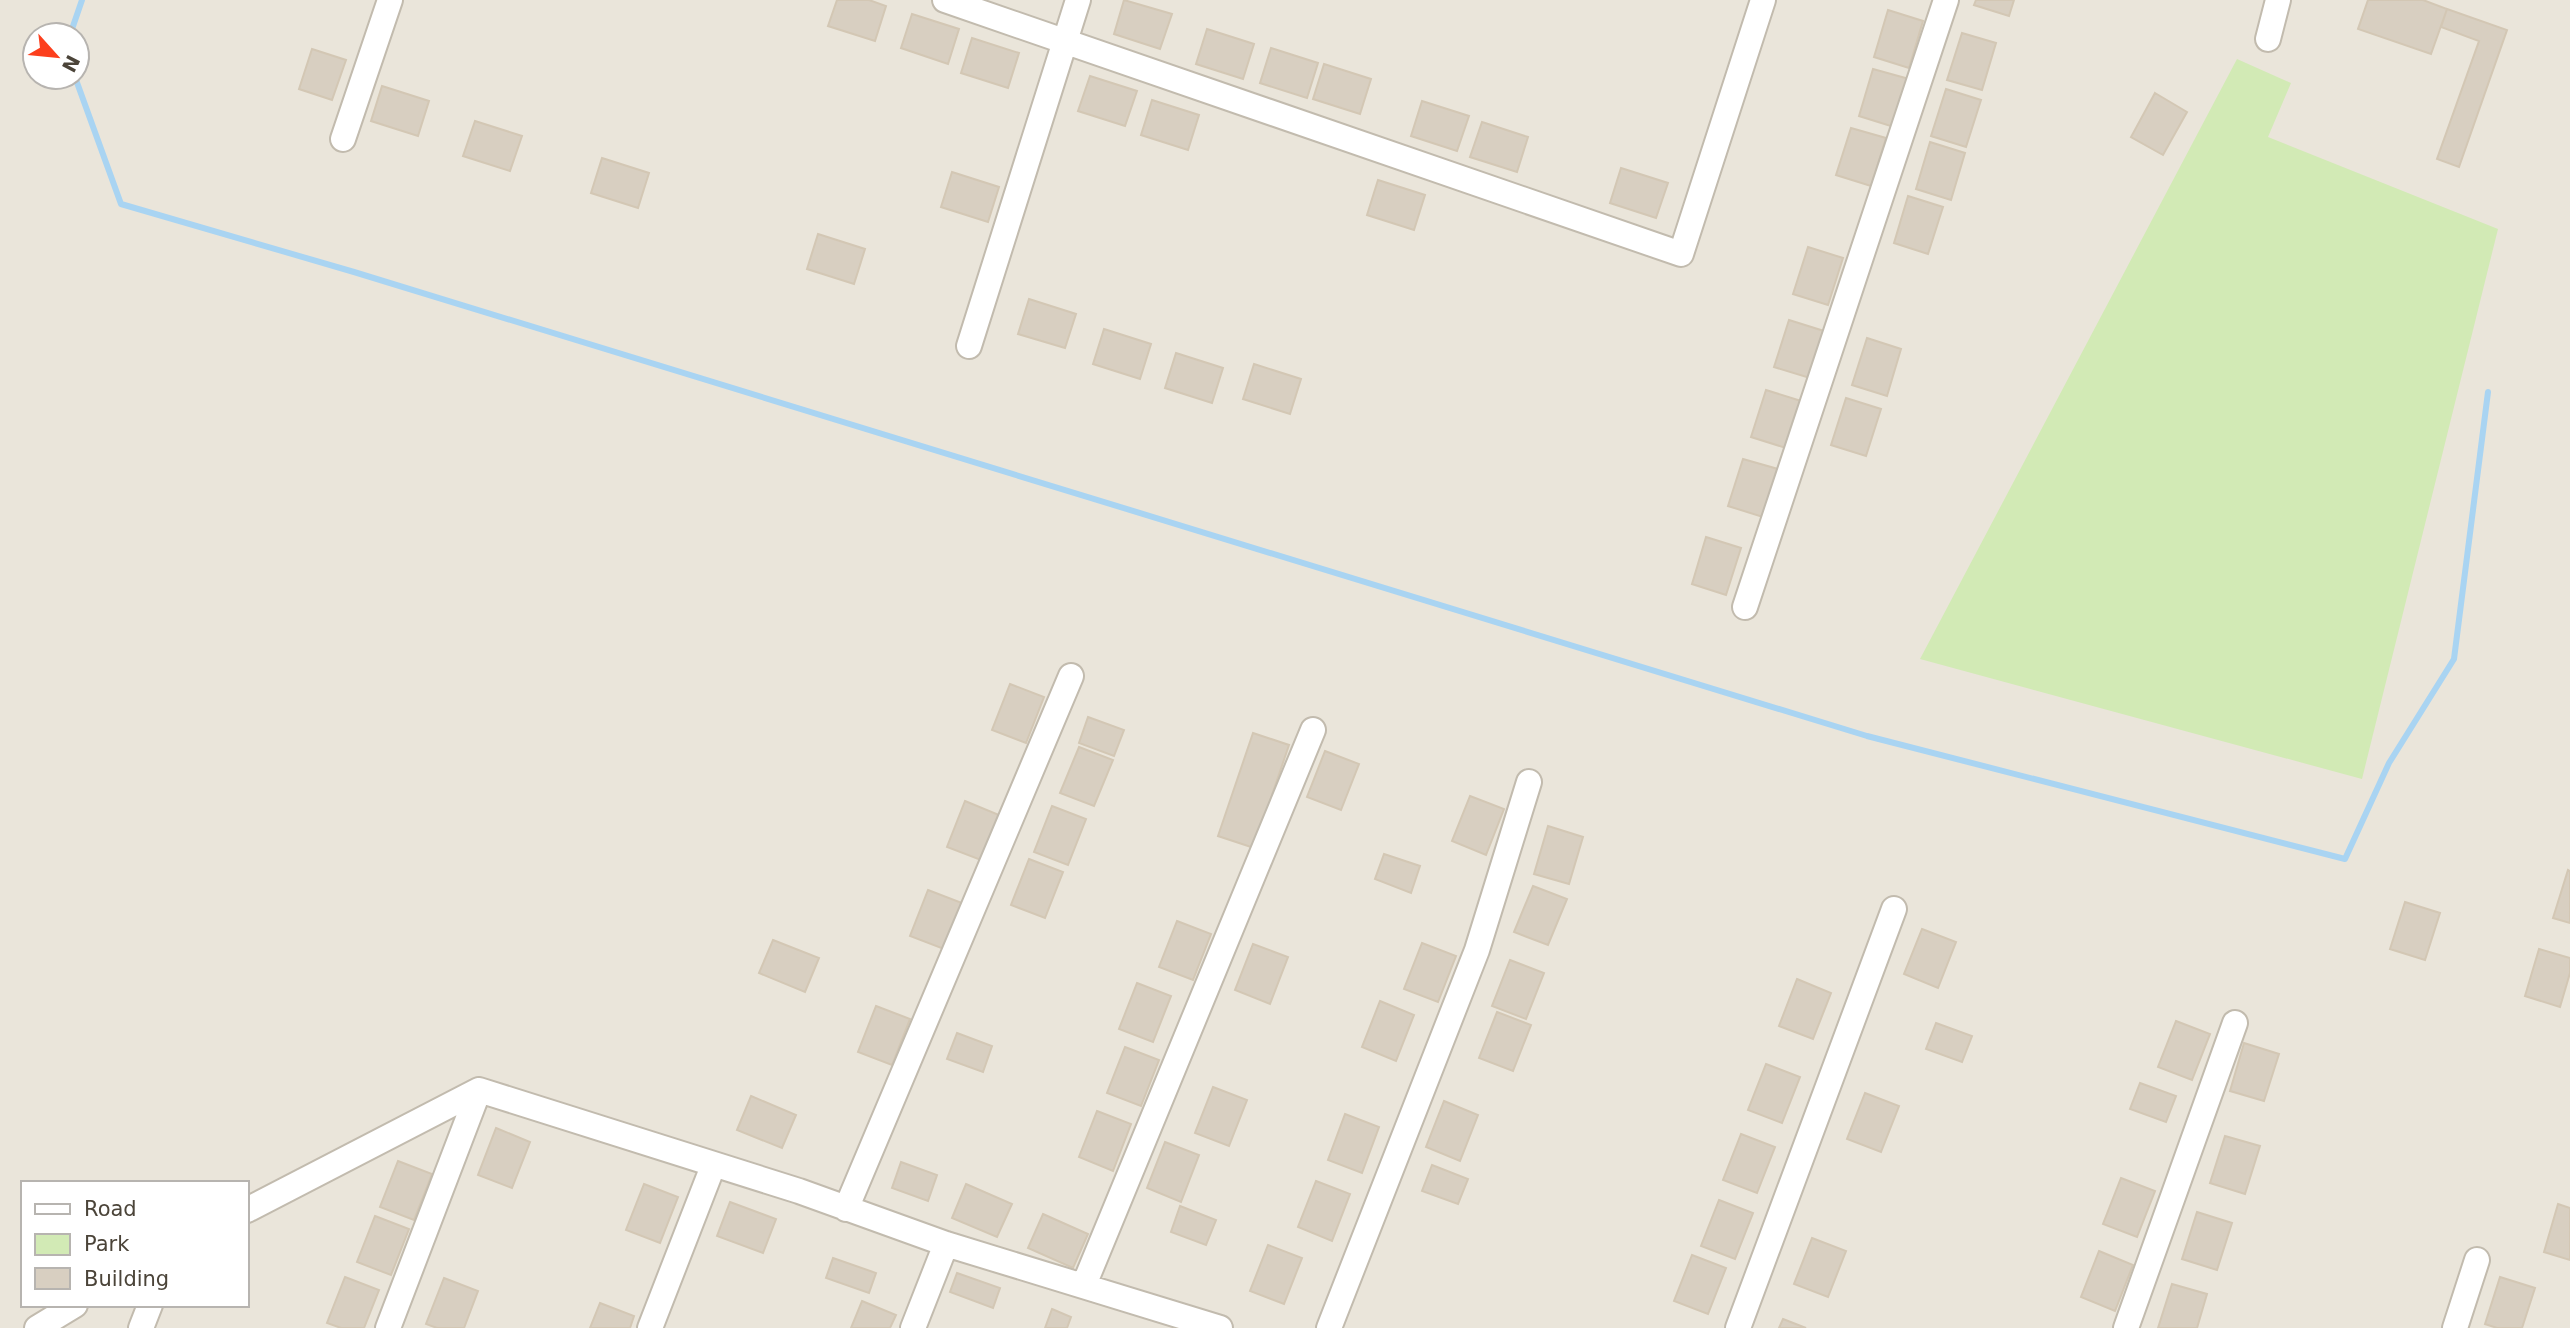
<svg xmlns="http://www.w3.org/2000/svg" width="2570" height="1328" viewBox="0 0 2570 1328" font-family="'DejaVu Sans',sans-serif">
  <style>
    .residential { fill: #eae5da; fill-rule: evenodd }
    .green { fill: #d2eab5 }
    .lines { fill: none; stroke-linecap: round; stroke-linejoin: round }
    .stream { stroke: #a9d4f2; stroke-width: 6 }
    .building { fill: #d8cfc1; stroke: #d3c7b4; stroke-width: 2 }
    .minor-casing { stroke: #c2bbae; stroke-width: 28 }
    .minor { stroke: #fff; stroke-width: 24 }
  </style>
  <rect width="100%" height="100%" fill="#f6f3ec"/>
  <path class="residential" d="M0,0h2570v1328h-2570zM35,35h42v42h-42zM23,1183h224v122h-224z"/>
  <path class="green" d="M2237,59l54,24 -23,54 230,92 -136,550 -442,-120z"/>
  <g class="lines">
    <path class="stream" d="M70,35l12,-35
      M75,77l46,127 233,68 1513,464 478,123 44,-96 65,-104 34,-267"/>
  </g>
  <path class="building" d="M837,0h32l17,6 -11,35 -47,-15z
    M1124,0l48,14 -12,35 -46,-15z
    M1976,0h38l-5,16 -35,-11z
    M2368,0h55l24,9 -16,45 -73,-25z
    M2447,9l60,21 -48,137 -22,-8 42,-118 -38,-14z
    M1888,10l35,11 -14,47 -35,-11z
    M912,14l47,15 -11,35 -47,-16z
    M1207,29l47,15 -11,35 -47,-15z
    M1962,33l34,10 -14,47 -35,-10z
    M972,38l47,15 -11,35 -47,-15z
    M1271,48l47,15 -11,35 -47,-15z
    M312,49l34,11 -14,40 -33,-11z
    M1324,64l47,15 -11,35 -47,-15z
    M1873,69l36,10 -15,48 -35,-11z
    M1090,76l47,15 -12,35 -47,-15z
    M382,86l47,15 -11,35 -47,-15z
    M1946,89l35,11 -15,47 -35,-11z
    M2155,93l32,19 -24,43 -32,-18z
    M1152,100l47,15 -11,35 -47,-15z
    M1422,101l47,15 -12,35 -46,-15z
    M475,121l47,15 -12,35 -47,-15z
    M1482,122l46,15 -11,35 -47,-15z
    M1851,128l35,10 -15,48 -35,-11z
    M1930,142l35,11 -14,47 -35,-11z
    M602,158l47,15 -11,35 -47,-15z
    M1621,168l47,15 -12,35 -46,-15z
    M952,172l47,15 -11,35 -47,-15z
    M1378,180l47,15 -11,35 -47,-15z
    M1908,196l35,11 -15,47 -34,-11z
    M818,234l47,15 -11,35 -47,-15z
    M1808,247l35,11 -15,47 -35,-11z
    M1029,299l47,15 -11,34 -47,-14z
    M1789,320l35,11 -14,47 -36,-11z
    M1104,329l47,15 -11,35 -47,-15z
    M1867,338l34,11 -14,47 -35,-11z
    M1176,353l47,15 -11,35 -47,-15z
    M1254,364l47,15 -11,35 -47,-15z
    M1766,390l35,11 -15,47 -35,-11z
    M1846,398l35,11 -15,47 -35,-11z
    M1743,459l35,10 -15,48 -35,-11z
    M1706,537l35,11 -15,47 -34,-11z
    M1010,684l34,13 -18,46 -34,-13z
    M1088,717l36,13 -10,26 -35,-13z
    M1253,733l36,12 -35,103 -36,-12z
    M1079,747l34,13 -19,46 -34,-13z
    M1325,751l34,13 -18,46 -34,-13z
    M1470,796l34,13 -18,46 -34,-14z
    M965,801l34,14 -18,45 -34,-13z
    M1052,806l34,13 -18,46 -34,-13z
    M1548,826l35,11 -14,47 -35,-10z
    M1384,854l36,12 -9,27 -36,-14z
    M1029,859l34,13 -18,46 -34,-13z
    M2568,870l2,1v52l-17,-5z
    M1533,886l34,13 -19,46 -34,-13z
    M928,890l34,13 -18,46 -34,-13z
    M2405,902l35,11 -15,47 -35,-11z
    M1177,921l34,13 -18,46 -34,-13z
    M1922,929l34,13 -18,46 -34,-14z
    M773,940l46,18 -14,34 -46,-19z
    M1422,943l34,13 -18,46 -34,-13z
    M1253,944l35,13 -18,47 -35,-14z
    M2539,949l31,9v15l-10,34 -35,-11z
    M1510,960l34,13 -18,46 -34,-13z
    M1797,979l34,14 -18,46 -34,-13z
    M1137,983l34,13 -18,46 -34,-13z
    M1380,1001l34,14 -18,46 -34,-14z
    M876,1006l34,13 -18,46 -34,-13z
    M1497,1012l34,13 -18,46 -34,-13z
    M2176,1021l34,13 -18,46 -34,-13z
    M1936,1023l36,13 -10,26 -36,-13z
    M957,1033l35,13 -9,26 -36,-13z
    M2244,1043l35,11 -15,47 -34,-10z
    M1125,1047l34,13 -18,46 -34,-13z
    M1766,1064l34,13 -18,46 -34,-13z
    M2140,1083l36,13 -10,26 -36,-13z
    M1213,1087l34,13 -18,46 -34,-13z
    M1865,1093l34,13 -18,46 -34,-13z
    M751,1096l45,19 -14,33 -45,-18z
    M1444,1101l34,14 -18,46 -34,-14z
    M1097,1111l34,13 -18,47 -34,-14z
    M1345,1114l34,13 -17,46 -34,-13z
    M496,1128l34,14 -18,46 -34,-13z
    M1741,1134l34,13 -18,46 -34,-13z
    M2225,1136l35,10 -15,48 -35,-11z
    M1165,1142l34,13 -18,47 -34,-14z
    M398,1161l34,13 -18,46 -34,-13z
    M901,1162l36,13 -9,26 -36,-13z
    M1432,1165l36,14 -10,25 -36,-13z
    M2121,1178l34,13 -18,46 -34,-13z
    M1316,1181l34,13 -18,47 -34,-14z
    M644,1184l34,13 -18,46 -34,-13z
    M966,1184l46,20 -15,33 -45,-19z
    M1719,1200l34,13 -18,46 -34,-13z
    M730,1202l46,17 -13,34 -46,-17z
    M2558,1204l12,4v52l-26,-8z
    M1180,1206l36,14 -10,25 -35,-13z
    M2197,1212l35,11 -15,47 -35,-11z
    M1043,1214l45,20 -15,34 -45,-20z
    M375,1216l34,13 -18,46 -34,-13z
    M1812,1238l34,13 -18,46 -34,-13z
    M1268,1245l34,13 -18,46 -34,-13z
    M2099,1251l34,14 -18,46 -34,-14z
    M1692,1255l34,13 -18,46 -34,-13z
    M833,1258l43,15 -7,20 -43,-15z
    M957,1273l43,15 -7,20 -43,-16z
    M345,1277l34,13 -15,38h-23l-14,-5z
    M2500,1277l35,11 -13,40h-25l-12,-4z
    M444,1278l34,13 -14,37h-27l-11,-4z
    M2172,1284l35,10 -10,34h-39z
    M862,1301l34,14 -6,13h-39z
    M600,1303l34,13 -4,12h-40z
    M1052,1309l19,8 -4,11h-22z
    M1783,1319l23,9h-27z"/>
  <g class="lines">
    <defs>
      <path id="minor" d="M945,0l736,254 82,-254
        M2268,39l10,-39
        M343,139l47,-139
        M969,346l109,-346
        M1745,607l201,-607
        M846,1209l225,-533
        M247,1210l232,-120 320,101 147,53 274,84
        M1084,1285l229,-555
        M37,1328l38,-23
        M141,1328l9,-23
        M388,1328l91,-238
        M650,1328l63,-162
        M913,1328l33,-84
        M1329,1328l148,-378 52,-168
        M1738,1328l156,-419
        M2126,1328l109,-305
        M2455,1328l22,-68"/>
    </defs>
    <use href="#minor" class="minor-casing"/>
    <use href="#minor" class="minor"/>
  </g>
  <rect x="21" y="1181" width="228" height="126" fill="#ffffff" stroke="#b7b4b0" stroke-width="2"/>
  <rect x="35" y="1204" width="35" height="10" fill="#ffffff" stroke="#b7b4b0" stroke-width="2"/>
  <text x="84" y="1216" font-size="21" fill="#4b4439">Road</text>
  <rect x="35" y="1234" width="35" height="21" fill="#d2eab5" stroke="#b7b4b0" stroke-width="2"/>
  <text x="84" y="1251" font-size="21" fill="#4b4439">Park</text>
  <rect x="35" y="1268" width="35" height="21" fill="#d8cfc1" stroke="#b7b4b0" stroke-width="2"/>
  <text x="84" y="1286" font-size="21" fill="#4b4439">Building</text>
  <g transform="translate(56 56) rotate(117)"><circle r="33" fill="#ffffff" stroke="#b7b4b0" stroke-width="2"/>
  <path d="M0-5L12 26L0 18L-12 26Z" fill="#fc3f1d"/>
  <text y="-10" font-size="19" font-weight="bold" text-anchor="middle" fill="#4b4439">N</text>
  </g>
</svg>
